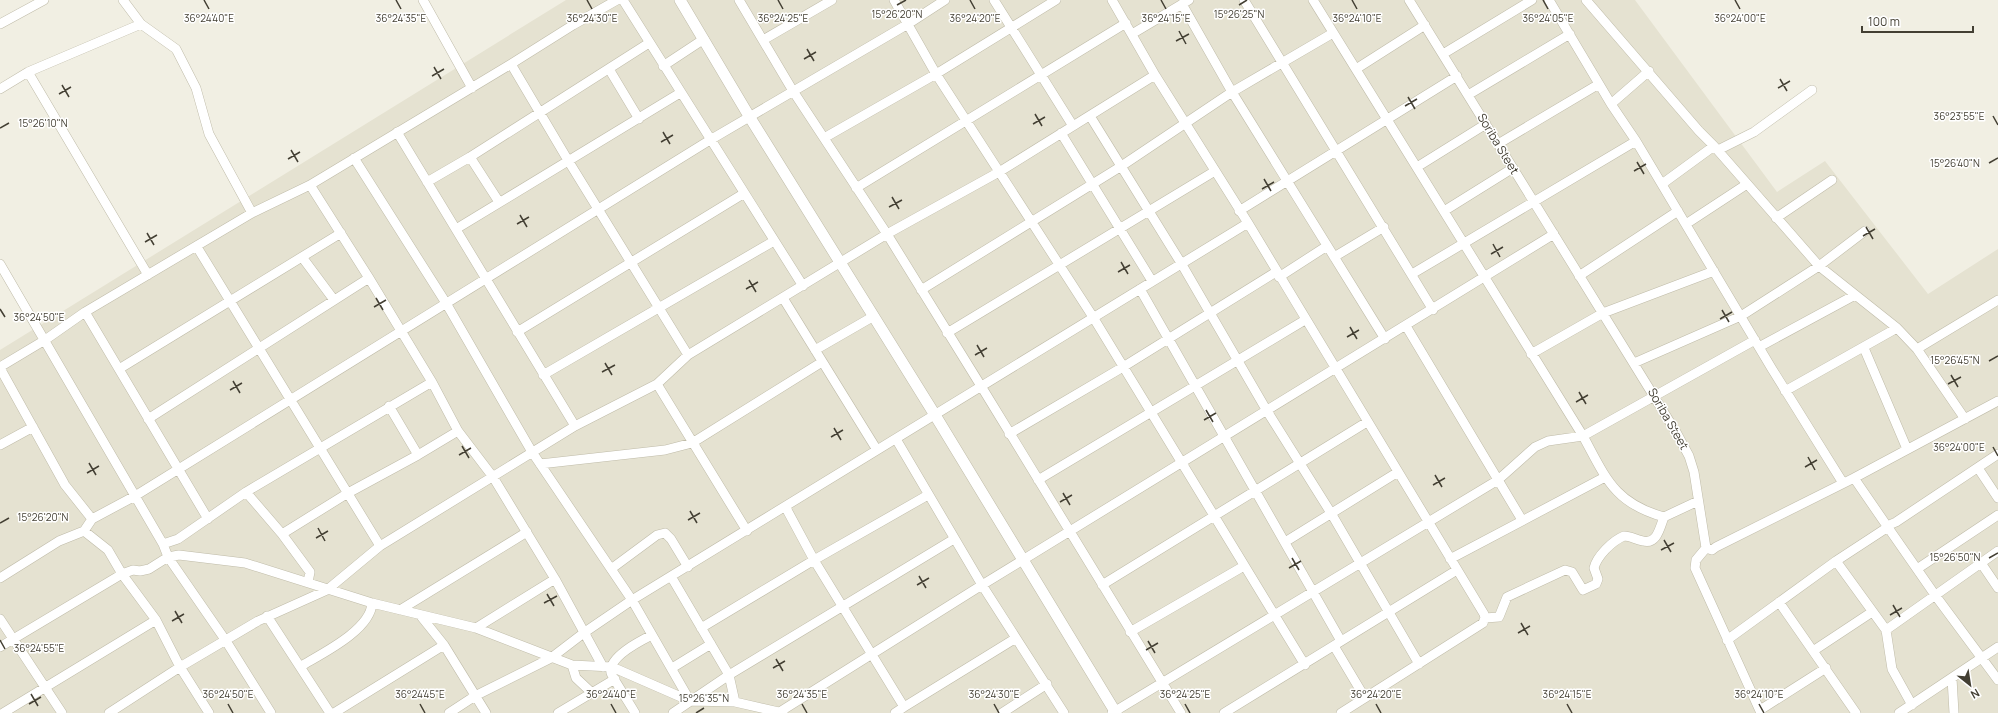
<svg xmlns="http://www.w3.org/2000/svg" width="1998" height="713" viewBox="0 0 1998 713" font-family="Manrope,sans-serif">
  <style>
    .residential { fill: #e5e2d1 }
    .lines { fill: none; stroke-linecap: round; stroke-linejoin: round }
    .minor-casing { stroke: #bfbba8; stroke-width: 10 }
    .tertiary-casing { stroke: #bfbba8; stroke-width: 12 }
    .minor { stroke: #fff; stroke-width: 9 }
    .tertiary { stroke: #fff; stroke-width: 11 }
    .ticks { fill: none; stroke: #433f33; stroke-width: 1.5 }
    .labels { text-anchor: middle; stroke-width: 3; stroke-linejoin: round; paint-order: stroke }
    .street-label { font-size: 12px; fill: #433f33; stroke: #fff }
    .ticks-label { font-size: 10px; text-anchor: middle; fill: #433f33; stroke: #fff; stroke-width: 3; stroke-linejoin: round; paint-order: stroke }
  </style>
  <rect width="100%" height="100%" fill="#f1efe3"/>
  <path class="residential" d="M566,0h1069l142,192 48,-31 103,133 70,-45v464h-1998v-363z"/>
  <g class="lines">
    <defs>
      <path id="minor" d="M123,0l18,24 35,25 20,39 13,46 43,79
        M423,0l49,88
        M623,0l180,286
        M739,0l54,91 94,143 94,152 200,327
        M894,0l42,74 157,243 212,348
        M994,0l79,126
        M1112,0l43,75 93,148 236,391 1,4 -2,5 -142,90
        M1244,0l189,310
        M1313,0l270,436c23,42 31,67 81,81l34,-16
        M1409,0l267,432 13,24 5,16 12,76 6,2 4,-3 138,-69 33,48 9,-4 102,-68
        M1549,0l62,104 25,37 136,228 71,114
        M1586,0l113,131 15,15 105,120 78,62 20,21 48,70
        M1182,4l50,88 153,247
        M0,24l44,-24
        M1132,34l57,-34
        M763,40l69,-40
        M1443,54l89,-54
        M511,64l58,98 119,193
        M663,66l41,-27
        M609,69l30,50
        M1356,69l69,-44
        M28,72l120,203
        M0,89l28,-17 113,-48
        M1468,95l102,-61
        M1611,104l38,-33
        M1090,116l91,147 86,148 64,102 88,151
        M397,132l178,294
        M1061,133l91,148
        M824,138l112,-64 120,-74
        M1498,144l101,-60
        M1718,150l36,-18 58,-42
        M470,157l29,45
        M354,158l92,145 86,149 100,148 58,101
        M1417,167l69,-43
        M427,182l43,-25 179,-114
        M1662,184l52,-38
        M310,185l59,93 63,104 26,49 35,46 62,102 48,88
        M856,188l270,-165
        M1239,211l218,-135
        M1444,211l69,-43
        M1776,218l56,-38
        M1686,224l61,-40
        M456,229l224,-136
        M197,247l183,299
        M302,257l32,43
        M1334,257l50,-30
        M0,264l163,280 5,13 58,84 45,72
        M1412,274l224,-133
        M1579,276l99,-65
        M1279,277l48,-31
        M1140,289l201,352
        M921,290l199,-123 112,-75 101,-59
        M783,298l94,152
        M85,312l123,207
        M1406,326l116,194
        M517,332l226,-138
        M947,333l268,-162
        M1759,347l96,-52
        M1864,348l43,101
        M1917,349l81,-49
        M815,350l59,-34
        M1531,354l72,-41 111,-42
        M1634,363l107,-47 78,-50 46,-35
        M0,367l45,-27 40,-28 167,-99 58,-28 201,-121 62,-39 44,-25
        M0,368l65,117 27,34 -8,12 -25,10 -59,37
        M119,369l222,-136
        M543,375l231,-134
        M657,384l90,147
        M1785,391l112,-63
        M389,406l29,49
        M148,419l221,-141
        M1009,434l114,-67 153,-95
        M896,439l86,146 82,128
        M0,445l33,-18
        M540,464l125,-14 27,-7 130,-81
        M1978,468l20,30
        M1854,478l144,-77
        M1038,480l267,-160
        M246,492l36,42 28,38 -2,10
        M786,508l28,52 90,147 -9,6
        M92,519l43,-23 575,-356 198,-116 37,-24
        M1887,526l48,69 63,85
        M84,531l24,19 14,24 34,46 24,47 29,46
        M282,534l66,-41 70,-38 40,-24
        M1285,542l113,-70
        M163,544l15,-5 68,-47 186,-110
        M1706,548l-10,12 -1,8 66,145
        M1450,559l155,-82
        M1836,561l50,69 6,39 20,36
        M1981,563l17,25
        M611,569l46,-34 8,-2 6,6 17,28
        M1917,569l81,-54
        M672,578l57,97 6,27
        M1102,585l265,-163
        M1779,602l77,111
        M400,610l127,-78
        M420,615l24,30 42,68
        M267,616l63,97
        M1485,618l14,-1 8,-20 58,-27 7,2 11,18 13,-6 2,-5 -4,-11c3,-12 18,-27 30,-32 7,0 12,4 19,5 14,4 17,-14 21,-24
        M0,619l62,94
        M476,628l79,-49
        M701,628l113,-68 114,-65
        M1886,630l112,-79
        M1130,632l114,-66
        M1727,640l109,-79 52,-34
        M1334,646l31,52
        M0,647l122,-73 11,-4 7,1 9,-2 19,-12 11,-2 66,8 127,40 104,25 96,37 40,2 78,34 45,1 48,11
        M1813,651l59,-39
        M572,665l4,13 16,15
        M301,666c20,-12 70,-36 71,-63
        M672,668l39,-24
        M1952,678l2,35
        M904,707l112,-69
        M1760,710l66,-42
        M3,713l153,-93
        M109,713l71,-46 78,-46 69,-31 53,-44 195,-120 82,-42 31,-29 199,-121 112,-62 156,-97
        M334,713l110,-68
        M449,713l26,-17 76,-38 34,-26 47,-32 616,-377
        M558,713l57,-34
        M635,713c-3,-6 -23,-36 -24,-40 -3,-16 29,-32 41,-38
        M673,713l56,-38 225,-136
        M778,713l204,-128 572,-351
        M1002,713l45,-29
        M1112,713l386,-233 37,-33 13,-6 35,-5 172,-96
        M1224,713l233,-143
        M1899,713l99,-66"/>
      <path id="tertiary" d="M680,0l69,116 186,299 181,298"/>
    </defs>
    <use href="#minor" class="minor-casing"/>
    <use href="#tertiary" class="tertiary-casing"/>
    <use href="#minor" class="minor"/>
    <use href="#tertiary" class="tertiary"/>
  </g>
  <path class="ticks" d="M204,0l5,9M396,0l5,9M587,0l5,9M778,0l5,9M970,0l5,9M1161,0l5,9M1352,0l5,9M1543,0l5,9M1735,0l5,9M897,5l9,-5M1239,5l8,-5M1179,31l7,13M1176,41l13,-7M807,49l7,12M804,59l12,-7M434,67l7,12M432,76l12,-7M1780,79l7,12M62,85l7,12M1778,88l12,-7M59,94l12,-7M1408,97l7,12M1405,106l12,-7M1035,114l7,12M1993,116l5,9M1033,124l12,-7M0,128l9,-5M663,132l7,12M661,142l12,-7M291,150l7,12M288,159l12,-7M1637,162l7,12M1989,163l9,-5M1634,171l12,-7M1264,179l7,12M1262,189l12,-7M892,197l7,12M889,207l13,-7M520,215l7,12M517,224l12,-7M1866,227l7,12M147,233l7,12M1863,236l12,-7M145,242l12,-7M1493,244l7,13M1491,254l12,-7M1121,262l7,12M1118,272l12,-7M749,280l7,12M746,289l12,-7M376,298l7,12M374,307l12,-7M0,309l5,8M1722,310l7,12M1720,319l12,-7M1350,327l7,12M1347,337l12,-7M977,345l7,12M975,355l12,-7M1989,361l9,-5M605,363l7,12M602,372l13,-7M1951,375l7,12M233,381l7,12M1948,384l13,-7M230,390l12,-7M1579,392l7,12M1576,402l12,-7M1206,410l7,12M1204,420l12,-7M834,428l7,12M831,437l12,-7M462,446l7,12M1993,447l5,9M459,455l12,-7M1808,457l7,13M89,463l7,12M1805,467l12,-7M87,473l12,-7M1435,475l7,12M1433,485l12,-7M1063,493l7,12M1060,502l12,-7M690,511l7,12M688,520l12,-7M0,523l9,-5M318,528l7,13M316,538l12,-7M1664,540l7,12M1661,550l13,-7M1292,558l7,12M1989,558l9,-5M1289,568l12,-7M919,576l7,12M917,585l12,-7M547,594l7,12M544,603l13,-7M1893,605l7,12M175,611l7,12M1890,615l12,-7M172,621l12,-7M1521,623l7,12M1518,633l12,-7M0,640l5,9M1148,641l7,12M1146,650l12,-7M776,659l7,12M773,668l12,-7M31,694l7,12M29,704l12,-7M228,704l5,9M420,704l5,9M611,704l5,9M802,704l5,9M994,704l5,9M1185,704l5,9M1376,704l5,9M1567,704l5,9M1759,704l5,9M696,713l8,-5"/>
  <g class="labels">
    <g class="street-label">
      <text transform="translate(1498 144) rotate(59)" y="4">Soriba Steet</text>
      <text transform="translate(1668 419) rotate(60)" y="4">Soriba Steet</text>
    </g>
  </g>
  <g class="ticks-label">
    <text x="1239" y="18">15°26'25"N</text>
    <text x="897" y="18">15°26'20"N</text>
    <text x="783" y="22">36°24'25"E</text>
    <text x="209" y="22">36°24'40"E</text>
    <text x="401" y="22">36°24'35"E</text>
    <text x="592" y="22">36°24'30"E</text>
    <text x="975" y="22">36°24'20"E</text>
    <text x="1166" y="22">36°24'15"E</text>
    <text x="1357" y="22">36°24'10"E</text>
    <text x="1548" y="22">36°24'05"E</text>
    <text x="1740" y="22">36°24'00"E</text>
    <text x="1959" y="120">36°23'55"E</text>
    <text x="43" y="127">15°26'10"N</text>
    <text x="1955" y="167">15°26'40"N</text>
    <text x="39" y="321">36°24'50"E</text>
    <text x="1955" y="364">15°26'45"N</text>
    <text x="1959" y="451">36°24'00"E</text>
    <text x="43" y="521">15°26'20"N</text>
    <text x="1955" y="561">15°26'50"N</text>
    <text x="39" y="652">36°24'55"E</text>
    <text x="228" y="698">36°24'50"E</text>
    <text x="420" y="698">36°24'45"E</text>
    <text x="611" y="698">36°24'40"E</text>
    <text x="802" y="698">36°24'35"E</text>
    <text x="994" y="698">36°24'30"E</text>
    <text x="1185" y="698">36°24'25"E</text>
    <text x="1376" y="698">36°24'20"E</text>
    <text x="1567" y="698">36°24'15"E</text>
    <text x="1759" y="698">36°24'10"E</text>
    <text x="704" y="702">15°26'35"N</text>
  </g>
  <g transform="translate(1970 685) rotate(150)" stroke="#ffffff" stroke-width="3" paint-order="stroke">
  <path d="M0-3L7 15L0 10L-7 15Z" fill="#433f33"/>
  <text y="-6" font-size="11" font-weight="bold" text-anchor="middle" fill="#433f33">N</text>
  </g>
  <path d="M1862 26v6h111v-6" fill="none" stroke="#433f33" stroke-width="2"/>
  <text x="1868" y="26" font-size="12" fill="#433f33" stroke="#ffffff" stroke-width="3" paint-order="stroke">100 m</text>
</svg>
